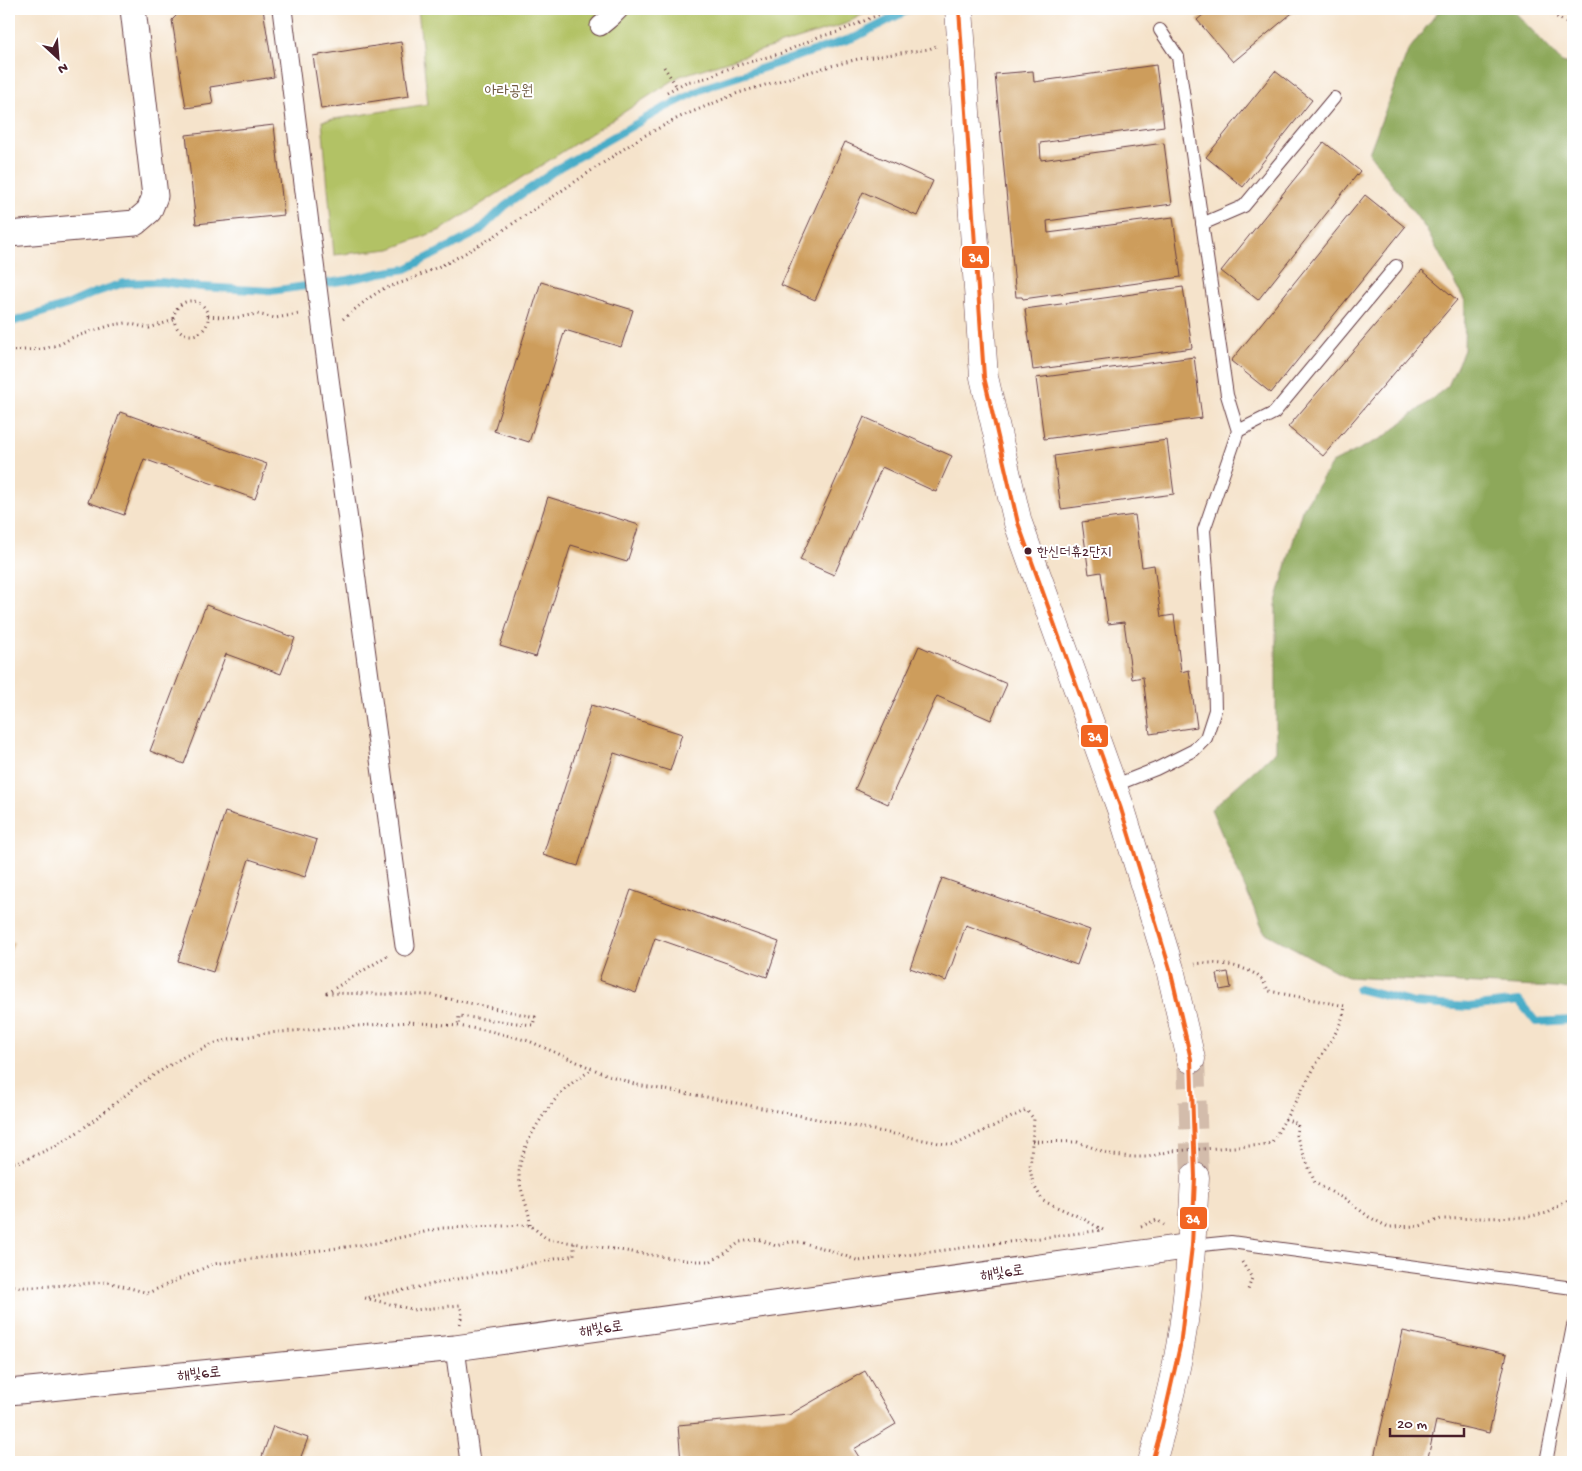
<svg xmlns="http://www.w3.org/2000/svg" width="1582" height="1471" viewBox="0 0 1582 1471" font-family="'Gochi Hand','Poor Story',sans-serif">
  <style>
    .green { fill: #b2c265; stroke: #7e7048 }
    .forest { fill: #8da85a; stroke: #6c6442 }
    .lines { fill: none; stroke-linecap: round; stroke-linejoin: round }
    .stream { stroke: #47acc7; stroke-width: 8 }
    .building { fill: #cd9d5b }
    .tertiary-tunnel { stroke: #d3bcab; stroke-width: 28; stroke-dasharray: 28 14; stroke-linecap: butt }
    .service-casing { stroke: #643c43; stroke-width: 14 }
    .pedestrian-casing { stroke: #643c43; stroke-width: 21 }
    .minor-casing { stroke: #643c43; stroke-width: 27 }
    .tertiary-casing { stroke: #643c43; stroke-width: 29 }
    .path { stroke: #643c43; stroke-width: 3; stroke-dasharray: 1 4; stroke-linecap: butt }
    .service { stroke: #fff; stroke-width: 12 }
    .pedestrian { stroke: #fff; stroke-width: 19 }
    .minor { stroke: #fff; stroke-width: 25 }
    .tertiary { stroke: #fff; stroke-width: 28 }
    .bus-1-casing { stroke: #fff; stroke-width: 8 }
    .bus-1 { stroke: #f26522; stroke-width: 4 }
    .bus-dot { fill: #4a1f2b; stroke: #fff; stroke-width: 2 }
    .labels { text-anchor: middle; stroke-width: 4; stroke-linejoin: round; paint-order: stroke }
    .bus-label { font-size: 14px; fill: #4a1f2b; stroke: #fff; text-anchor: start }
    .park-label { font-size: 15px; fill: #6e583f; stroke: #fff }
    .street-label { font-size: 15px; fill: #4a1f2b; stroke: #fff }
    .line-badge { stroke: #fff; stroke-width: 2 }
    .badge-label { font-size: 14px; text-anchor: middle; font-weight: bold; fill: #fff }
  </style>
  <rect width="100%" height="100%" fill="#fff"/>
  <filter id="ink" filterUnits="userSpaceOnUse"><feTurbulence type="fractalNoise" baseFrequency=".02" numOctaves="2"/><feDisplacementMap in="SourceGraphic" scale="10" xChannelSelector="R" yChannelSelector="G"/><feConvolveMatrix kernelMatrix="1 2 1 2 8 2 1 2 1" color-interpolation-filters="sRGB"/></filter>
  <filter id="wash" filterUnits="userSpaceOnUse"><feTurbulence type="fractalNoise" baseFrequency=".0096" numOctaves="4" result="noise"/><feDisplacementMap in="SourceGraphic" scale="20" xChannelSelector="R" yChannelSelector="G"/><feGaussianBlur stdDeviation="1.12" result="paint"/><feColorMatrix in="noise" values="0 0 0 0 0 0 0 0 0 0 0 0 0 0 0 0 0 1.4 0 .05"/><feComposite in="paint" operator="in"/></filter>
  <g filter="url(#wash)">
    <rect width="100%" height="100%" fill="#f5e3cb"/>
    <path class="green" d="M418,9h455l-28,15 -165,52 -239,154 -51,19 -56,6 -12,-134 106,-17z"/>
    <path class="forest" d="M1440,9h72l50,53 11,3v924l-226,-12 -83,-45 -53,-123 65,-58v-149l26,-92 30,-47 52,-26 64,-51 16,-36 1,-49 -39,-72 -57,-76 39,-102z"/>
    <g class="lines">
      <path class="stream" d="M9,323l58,-18 27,-12 30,-10 37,-1 40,5 70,4 77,-11 32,-7 26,-4 72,-37 27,-26 55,-39 102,-58 47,-23 147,-49 54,-28
        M1358,989l55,14 56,4 50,-6 17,21 37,-2"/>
    </g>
    <g id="blocks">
      <path class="building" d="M183,9h80l11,68 -64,10 3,17 -27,4 -14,-88z
        M1210,9h87l-64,53 -36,-42z
        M401,42l8,54 -88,13 -8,-53z
        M1156,65l8,61 -124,17 1,17 123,-17 8,61 -125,17 1,12 125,-16 8,60 -158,22 -1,-2h-6l-21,-223 38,-3 1,11z
        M1275,71l37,29 -69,87 -37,-30z
        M274,125l10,90 -88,9 -10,-89z
        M845,142l88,39 -16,35 -54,-24 -48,108 -34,-15z
        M1324,142l36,29 -102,129 -37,-29z
        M1365,195l40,32 -134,166 -40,-32z
        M1422,270l35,30 -134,156 -35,-29z
        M541,282l92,28 -12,37 -56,-17 -36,112 -35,-11z
        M1183,287l9,61 -159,22 -8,-61z
        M1194,357l8,61 -158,21 -8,-61z
        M120,412l147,52 -12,35 -111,-40 -20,56 -36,-13z
        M864,417l88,39 -16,36 -54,-25 -48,108 -34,-15z
        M1167,440l7,54 -113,15 -7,-53z
        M548,497l91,28 -12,37 -56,-17 -35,112 -36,-11z
        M1135,515l7,52 12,-2 7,52 13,-2 7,57 8,-2 8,57 -47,7 -7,-57 -11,2 -8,-57 -16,2 -7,-52 -12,2 -7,-52z
        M206,605l89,33 -14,36 -55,-20 -42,110 -34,-13z
        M919,646l88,38 -16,36 -54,-24 -49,108 -33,-15z
        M591,705l91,29 -12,37 -56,-18 -36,113 -35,-11z
        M225,812l92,28 -12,37 -56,-18 -36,113 -35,-11z
        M942,878l148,52 -13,35 -111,-40 -20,56 -36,-13z
        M631,890l148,52 -12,35 -112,-39 -19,55 -37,-13z
        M9,941l5,1 -5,15z
        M1228,972l3,16 -11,2 -3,-16z
        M1403,1331l104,23 -18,79 -53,-12 -9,41h-54z
        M865,1371l31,53 -42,25 8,13h-181l-3,-37 111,-10z
        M273,1426l35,12 -9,24h-39z"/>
    </g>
  </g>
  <g filter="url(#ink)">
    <use href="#blocks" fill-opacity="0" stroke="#643c43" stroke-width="1"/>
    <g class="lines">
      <path class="tertiary-tunnel" d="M1191,1059l4,118"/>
      <defs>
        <path id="service" d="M1202,224l42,-18 90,-108
          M1238,431l36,-18 122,-147
          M1113,786l43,-17 38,-19 12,-12 9,-28 -1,-41 -10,-139 34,-99 -11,-36 -49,-338 -18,-27
          M1192,1246l39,-4 342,46
          M1546,1462l27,-136"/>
        <path id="pedestrian" d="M282,9l38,302 85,635
          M600,26l11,-9 8,-8
          M455,1348l15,114"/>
        <path id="minor" d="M9,234l126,-11 14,-12 6,-15 -22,-187
          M9,1392l446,-44 737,-102"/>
        <path id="tertiary" d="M959,9l25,368 34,146 103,286 49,160 21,90
          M1152,1462c11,-38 21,-76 28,-115 10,-56 12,-114 15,-170"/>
      </defs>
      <use href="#service" class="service-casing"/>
      <use href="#pedestrian" class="pedestrian-casing"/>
      <use href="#minor" class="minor-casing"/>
      <use href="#tertiary" class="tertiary-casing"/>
      <path class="path" d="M1544,9l29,18
        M664,67l13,20
        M667,92l19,-10 20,-4 29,-12 47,-13 36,-16 20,-5 54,-23
        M174 318a17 17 0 1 1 34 0a17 17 0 1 1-34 0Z
        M208,316l26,2 23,-4 18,4 24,-4
        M343,319l26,-21 14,-9 26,-9 42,-19 39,-22 150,-101 40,-21 58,-24 85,-25 35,-9 71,-10 7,-3
        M9,351l33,-2 19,-5 10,-6 41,-13 14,-2 23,5 25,-8
        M387,956l-60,37 104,2 104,22 -2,8 -74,-9 -1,10
        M1285,1119l13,5 -2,11 19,48 33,18 21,16 19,10 32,-1 21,-7 84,-2 23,-4 25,-16
        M1032,1141l45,1 36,13 19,2h16l23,-6 95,-6 6,-3c16,-27 31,-54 46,-81 11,-19 24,-33 27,-55l-76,-15c-3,-4 -5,-10 -9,-13 -13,-13 -49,-17 -65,-14
        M9,1163l13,-2 32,-14 27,-17 60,-47 44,-27 33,-14 49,-9 142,-11 49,4 32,5 39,10 71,31 37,13 64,11 238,47 16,2 71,-35 8,9 -4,49 3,16 10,17 39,17 21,12 -244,31 -33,-12 -26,-7h-10l-14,4 -18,-7 -18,3 -16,12 -13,7h-20l-144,-22 -17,-14 -88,3 -66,15 -163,21 -65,29 -40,-11 -71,5h-18l-10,-3
        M530,1225c0,-17 -11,-33 -11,-52 1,-27 27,-65 45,-83 8,-8 19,-14 28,-21
        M1141,1226l16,-6 7,5
        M1242,1262l10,16 -5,15
        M460,1324l2,-11 -2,-8 -45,5 -50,-12 209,-43v-12"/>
      <use href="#service" class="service"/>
      <use href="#pedestrian" class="pedestrian"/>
      <use href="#minor" class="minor"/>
      <use href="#tertiary" class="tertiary"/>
      <defs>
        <path id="bus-1" d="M959,9l25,368 34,146 103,286 49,160 21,90 4,118 -3,69 -12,100 -19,84 -9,32"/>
      </defs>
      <use href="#bus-1" class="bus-1-casing"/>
      <use href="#bus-1" class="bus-1"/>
    </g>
  </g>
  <circle class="bus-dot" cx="1028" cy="551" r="4.5"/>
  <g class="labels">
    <g class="bus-label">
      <text x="1037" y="556">한신더휴2단지</text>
    </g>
    <g class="park-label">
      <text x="509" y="95">아라공원</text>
    </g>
    <g class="street-label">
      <text transform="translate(1002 1272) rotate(-8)" y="5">해빛6로</text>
      <text transform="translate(601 1328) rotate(-8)" y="5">해빛6로</text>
      <text transform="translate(199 1373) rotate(-6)" y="5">해빛6로</text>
    </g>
  </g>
  <g class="line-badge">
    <rect x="961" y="245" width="29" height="24" rx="5" fill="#f26522"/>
    <rect x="1080" y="724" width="29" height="24" rx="5" fill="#f26522"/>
    <rect x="1179" y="1206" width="29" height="24" rx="5" fill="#f26522"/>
  </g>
  <g class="badge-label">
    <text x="976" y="262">34</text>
    <text x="1095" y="741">34</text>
    <text x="1193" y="1223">34</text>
  </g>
  <rect width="1582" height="1471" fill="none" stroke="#fff" stroke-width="30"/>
  <g transform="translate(58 58) rotate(154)" stroke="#ffffff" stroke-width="4" paint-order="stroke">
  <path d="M0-4L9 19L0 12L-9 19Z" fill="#4a1f2b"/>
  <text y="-8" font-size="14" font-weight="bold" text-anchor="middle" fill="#4a1f2b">N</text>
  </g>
  <path d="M1390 1428v8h74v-8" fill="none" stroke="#4a1f2b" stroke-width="2.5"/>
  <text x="1397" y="1428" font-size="15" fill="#4a1f2b" stroke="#ffffff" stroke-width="4" paint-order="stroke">20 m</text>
</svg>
